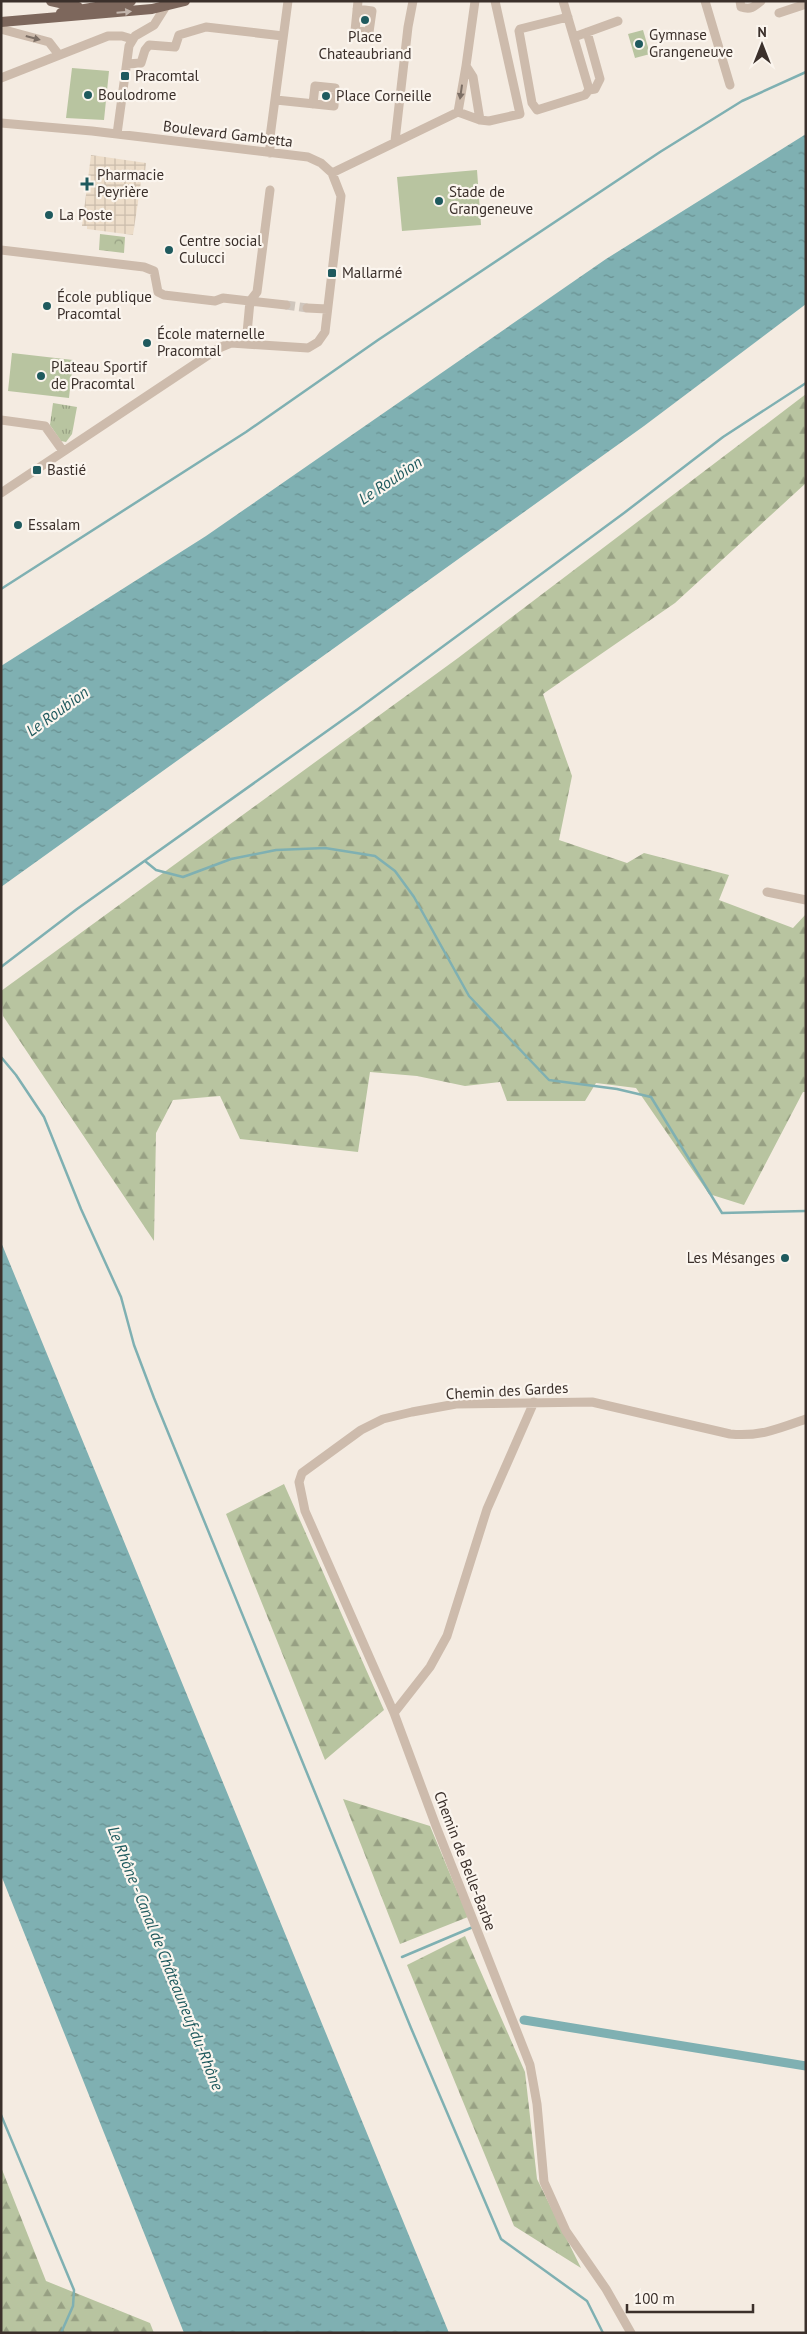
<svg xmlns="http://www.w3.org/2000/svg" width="807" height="2334" viewBox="0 0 807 2334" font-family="'PT Sans',sans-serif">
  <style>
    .grass { fill: url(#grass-tufts) }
    .forest { fill: url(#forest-firs) }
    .park { fill: url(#park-crowns) }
    .pitch { fill: #b8c4a0 }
    .plaza { fill: url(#plaza-grid) }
    .water { fill: url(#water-ripples) }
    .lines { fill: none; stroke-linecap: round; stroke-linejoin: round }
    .stream { stroke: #7fb0b2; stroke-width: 2.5 }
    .canal { stroke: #7fb0b2; stroke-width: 9 }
    .minor-tunnel { stroke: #cfc6bd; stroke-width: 9; stroke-dasharray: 9 4.5; stroke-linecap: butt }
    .minor { stroke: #cdbbac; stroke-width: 9 }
    .major { stroke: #7d675c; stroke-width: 10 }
    .oneway { fill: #c2b5ac }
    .oneway2 { fill: #7d6f65 }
    .poi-dot { fill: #1f5a5e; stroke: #fbf5ee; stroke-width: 2 }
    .labels { text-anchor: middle; stroke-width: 4.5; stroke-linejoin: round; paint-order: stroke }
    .poi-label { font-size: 15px; fill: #3b302b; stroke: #fbf5ee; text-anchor: start }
    .street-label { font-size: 15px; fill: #3b302b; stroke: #fbf5ee }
    .water-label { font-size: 16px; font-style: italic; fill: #1f5a5e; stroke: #fbf5ee }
  </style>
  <defs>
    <pattern id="grass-tufts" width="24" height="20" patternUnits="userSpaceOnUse" patternTransform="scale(1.25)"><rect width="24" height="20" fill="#b8c4a0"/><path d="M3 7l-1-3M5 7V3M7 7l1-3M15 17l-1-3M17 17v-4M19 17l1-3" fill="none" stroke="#97a083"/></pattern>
    <pattern id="forest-firs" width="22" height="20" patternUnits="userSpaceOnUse" patternTransform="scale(1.25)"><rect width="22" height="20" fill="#b8c4a0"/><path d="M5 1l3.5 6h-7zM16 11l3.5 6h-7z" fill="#97a083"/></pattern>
    <pattern id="park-crowns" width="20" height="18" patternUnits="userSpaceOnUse" patternTransform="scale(1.25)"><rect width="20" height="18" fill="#b8c4a0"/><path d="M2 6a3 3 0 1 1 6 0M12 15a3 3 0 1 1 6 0" fill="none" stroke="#97a083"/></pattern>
    <pattern id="plaza-grid" width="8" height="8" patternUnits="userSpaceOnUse" patternTransform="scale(1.25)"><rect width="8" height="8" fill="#ecdcc8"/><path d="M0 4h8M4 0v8" fill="none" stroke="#cbbdac"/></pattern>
    <pattern id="water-ripples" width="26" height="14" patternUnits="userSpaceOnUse" patternTransform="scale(1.25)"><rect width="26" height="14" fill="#7fb0b2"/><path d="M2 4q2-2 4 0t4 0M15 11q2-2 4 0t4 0" fill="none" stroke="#699091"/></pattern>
  </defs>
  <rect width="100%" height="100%" fill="#f4ebe1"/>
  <path class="grass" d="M53,403l24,4 -5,27 -6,8 -5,-1 -11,-16z"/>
  <path class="forest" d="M806,394v89l-131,120 -132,91 29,82 -13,64 68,23 17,-10 85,22 -10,25 74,28 13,-14v178h-3l-59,113 -35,-11 -73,-106 -40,-5 -11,18h-78l-7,-19 -35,4 -48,-10 -47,-4 -12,80 -118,-13 -20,-43 -47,4 -17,33 -2,108 -151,-225 -2,-25 457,-333z
    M284,1484l100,226 -59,50 -99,-246z
    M343,1799l87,27 38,91 -68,27z
    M465,1936l60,136 12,107 44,89 -67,-42 -107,-261z
    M1,2167l45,114 104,42 4,10h-153z"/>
  <path class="park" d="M100,234l25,3 -1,16 -25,-3z"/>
  <path class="pitch" d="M643,30l7,24 -15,4 -7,-24z
    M72,68l37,3 -5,49 -38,-2z
    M477,170l4,55 -79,6 -5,-54z
    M12,353l61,7 -4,38 -61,-7z"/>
  <path class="plaza" d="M91,155l55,8 -2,19h-3l-8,53 -46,-6v-3h-5z"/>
  <path class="water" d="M806,134v170l-162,122 -643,461v-221l205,-130 400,-277z
    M1,1242l448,1091h-265l-183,-458z"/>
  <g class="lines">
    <path class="stream" d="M1,589l245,-157 132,-92 282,-188 82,-51 64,-29
      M145,861l11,9 27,7 48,-18 45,-9 49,-2 50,8 20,15 19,26 55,99 80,84 68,9 34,8 71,116 84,-2
      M1,967l76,-58 281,-200 266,-196 99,-76 83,-54
      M1,1057l15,18 28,42 37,92 40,88 13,48 20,53 257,630 90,211 86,62 16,32
      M402,1957l71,-30
      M1,2115l73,175 -1,16 -12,27"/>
    <path class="canal" d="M524,2020l282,46"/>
    <path class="minor-tunnel" d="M286,305l21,3"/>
    <path class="minor" d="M563,1l25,85 1,4 -4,5 -48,15 -5,-7 -13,-72 1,-2 48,-12
      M705,1l25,84
      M740,1l1,6c10,3 13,0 20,-6
      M357,9l15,2 -3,21 -14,-1 3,-30
      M779,13l27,-9
      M1,29l48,13 10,13
      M587,32l13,47 -5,10 -6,1
      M574,37l44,-16
      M127,64l14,-1 4,-13 4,-5 26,2 4,-12 27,-8 77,9
      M466,66l9,-65
      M1,78l107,-42h14l10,3
      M276,100l58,6 1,-18 -20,-2 -2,18
      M458,112l8,-46 7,11 7,43
      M1,123l91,8 216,26 13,6 11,10 9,23 -16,136 -7,10 -10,6 -77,-5 -12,5 -218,145
      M117,134l12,-88 6,-10 19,-11 12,-19
      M395,141l13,-114 5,-26
      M270,153v-16l18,-136
      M332,173l126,-61 22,8 9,1 31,-7 -25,-113
      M1,250l143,17 10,4 4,21 6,3 51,6 8,-3 63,7
      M307,308l20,1
      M246,344l4,-43 7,-9 13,-102
      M1,420l44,6 18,25
      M767,892l39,8
      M534,1402l-47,107 -40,127 -17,31 -36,46 42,113 94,239 7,39 7,78 22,49 40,58 25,44
      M394,1713l-89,-202 -6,-29 3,-9 59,-43 22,-11 29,-7 44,-8 136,-2 138,32c29,3 48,-5 76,-15"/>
    <path class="major" d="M51,1l27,6
      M61,13l70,-12
      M1,22l151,-13 33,-8"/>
  </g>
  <defs><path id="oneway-solid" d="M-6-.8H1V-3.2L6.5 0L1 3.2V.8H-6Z" transform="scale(1.25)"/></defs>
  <use class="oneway" href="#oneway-solid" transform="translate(124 12) rotate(-5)"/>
  <g class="oneway2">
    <use href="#oneway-solid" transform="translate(33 38) rotate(15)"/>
    <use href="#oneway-solid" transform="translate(461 92) rotate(98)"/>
  </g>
  <g class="poi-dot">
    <circle cx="365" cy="20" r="5"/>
    <circle cx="639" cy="44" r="5"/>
    <rect x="120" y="71" width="10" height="10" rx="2.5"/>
    <circle cx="88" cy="95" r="5"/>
    <circle cx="326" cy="96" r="5"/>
    <path d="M84.5 176.5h5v5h5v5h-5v5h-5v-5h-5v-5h5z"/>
    <circle cx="439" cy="201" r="5"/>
    <circle cx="49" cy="215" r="5"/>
    <circle cx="169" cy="250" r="5"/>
    <rect x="327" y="268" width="10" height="10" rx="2.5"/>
    <circle cx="47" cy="306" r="5"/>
    <circle cx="147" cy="343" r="5"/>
    <circle cx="41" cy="376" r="5"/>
    <rect x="32" y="465" width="10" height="10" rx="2.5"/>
    <circle cx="18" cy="525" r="5"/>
    <circle cx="785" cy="1258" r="5"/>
  </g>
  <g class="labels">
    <g class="poi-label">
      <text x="649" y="40">Gymnase<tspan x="649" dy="17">Grangeneuve</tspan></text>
      <text x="365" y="42" text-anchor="middle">Place<tspan x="365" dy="17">Chateaubriand</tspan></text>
      <text x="135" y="81">Pracomtal</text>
      <text x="98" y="100">Boulodrome</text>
      <text x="336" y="101">Place Corneille</text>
      <text x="97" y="180">Pharmacie<tspan x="97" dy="17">Peyrière</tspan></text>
      <text x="449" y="197">Stade de<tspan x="449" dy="17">Grangeneuve</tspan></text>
      <text x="59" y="220">La Poste</text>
      <text x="179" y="246">Centre social<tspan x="179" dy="17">Culucci</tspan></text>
      <text x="342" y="278">Mallarmé</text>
      <text x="57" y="302">École publique<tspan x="57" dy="17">Pracomtal</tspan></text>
      <text x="157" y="339">École maternelle<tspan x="157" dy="17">Pracomtal</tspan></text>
      <text x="51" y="372">Plateau Sportif<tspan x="51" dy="17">de Pracomtal</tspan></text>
      <text x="47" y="475">Bastié</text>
      <text x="28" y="530">Essalam</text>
      <text x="775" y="1263" text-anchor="end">Les Mésanges</text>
    </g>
    <g class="street-label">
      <text transform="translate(228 134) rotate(7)" y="5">Boulevard Gambetta</text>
      <text transform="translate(507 1391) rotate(-3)" y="5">Chemin des Gardes</text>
      <text transform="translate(465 1861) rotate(69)" y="5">Chemin de Belle-Barbe</text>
    </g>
    <g class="water-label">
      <text transform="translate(390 480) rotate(-34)" y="6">Le Roubion</text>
      <text transform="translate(57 711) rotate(-36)" y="6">Le Roubion</text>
      <text transform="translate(166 1958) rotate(68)" y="6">Le Rhône - Canal de Châteauneuf-du-Rhône</text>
    </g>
  </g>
  <rect width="807" height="2334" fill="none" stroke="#3b302b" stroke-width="5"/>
  <g transform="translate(762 45)" stroke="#fbf5ee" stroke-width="4" paint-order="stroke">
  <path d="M0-4L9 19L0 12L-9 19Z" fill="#3b302b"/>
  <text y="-8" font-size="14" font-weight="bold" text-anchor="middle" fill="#3b302b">N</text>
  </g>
  <path d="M627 2304v8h126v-8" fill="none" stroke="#3b302b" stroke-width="2.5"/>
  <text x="634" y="2304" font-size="15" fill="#3b302b" stroke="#fbf5ee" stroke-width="4" paint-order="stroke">100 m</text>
</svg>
